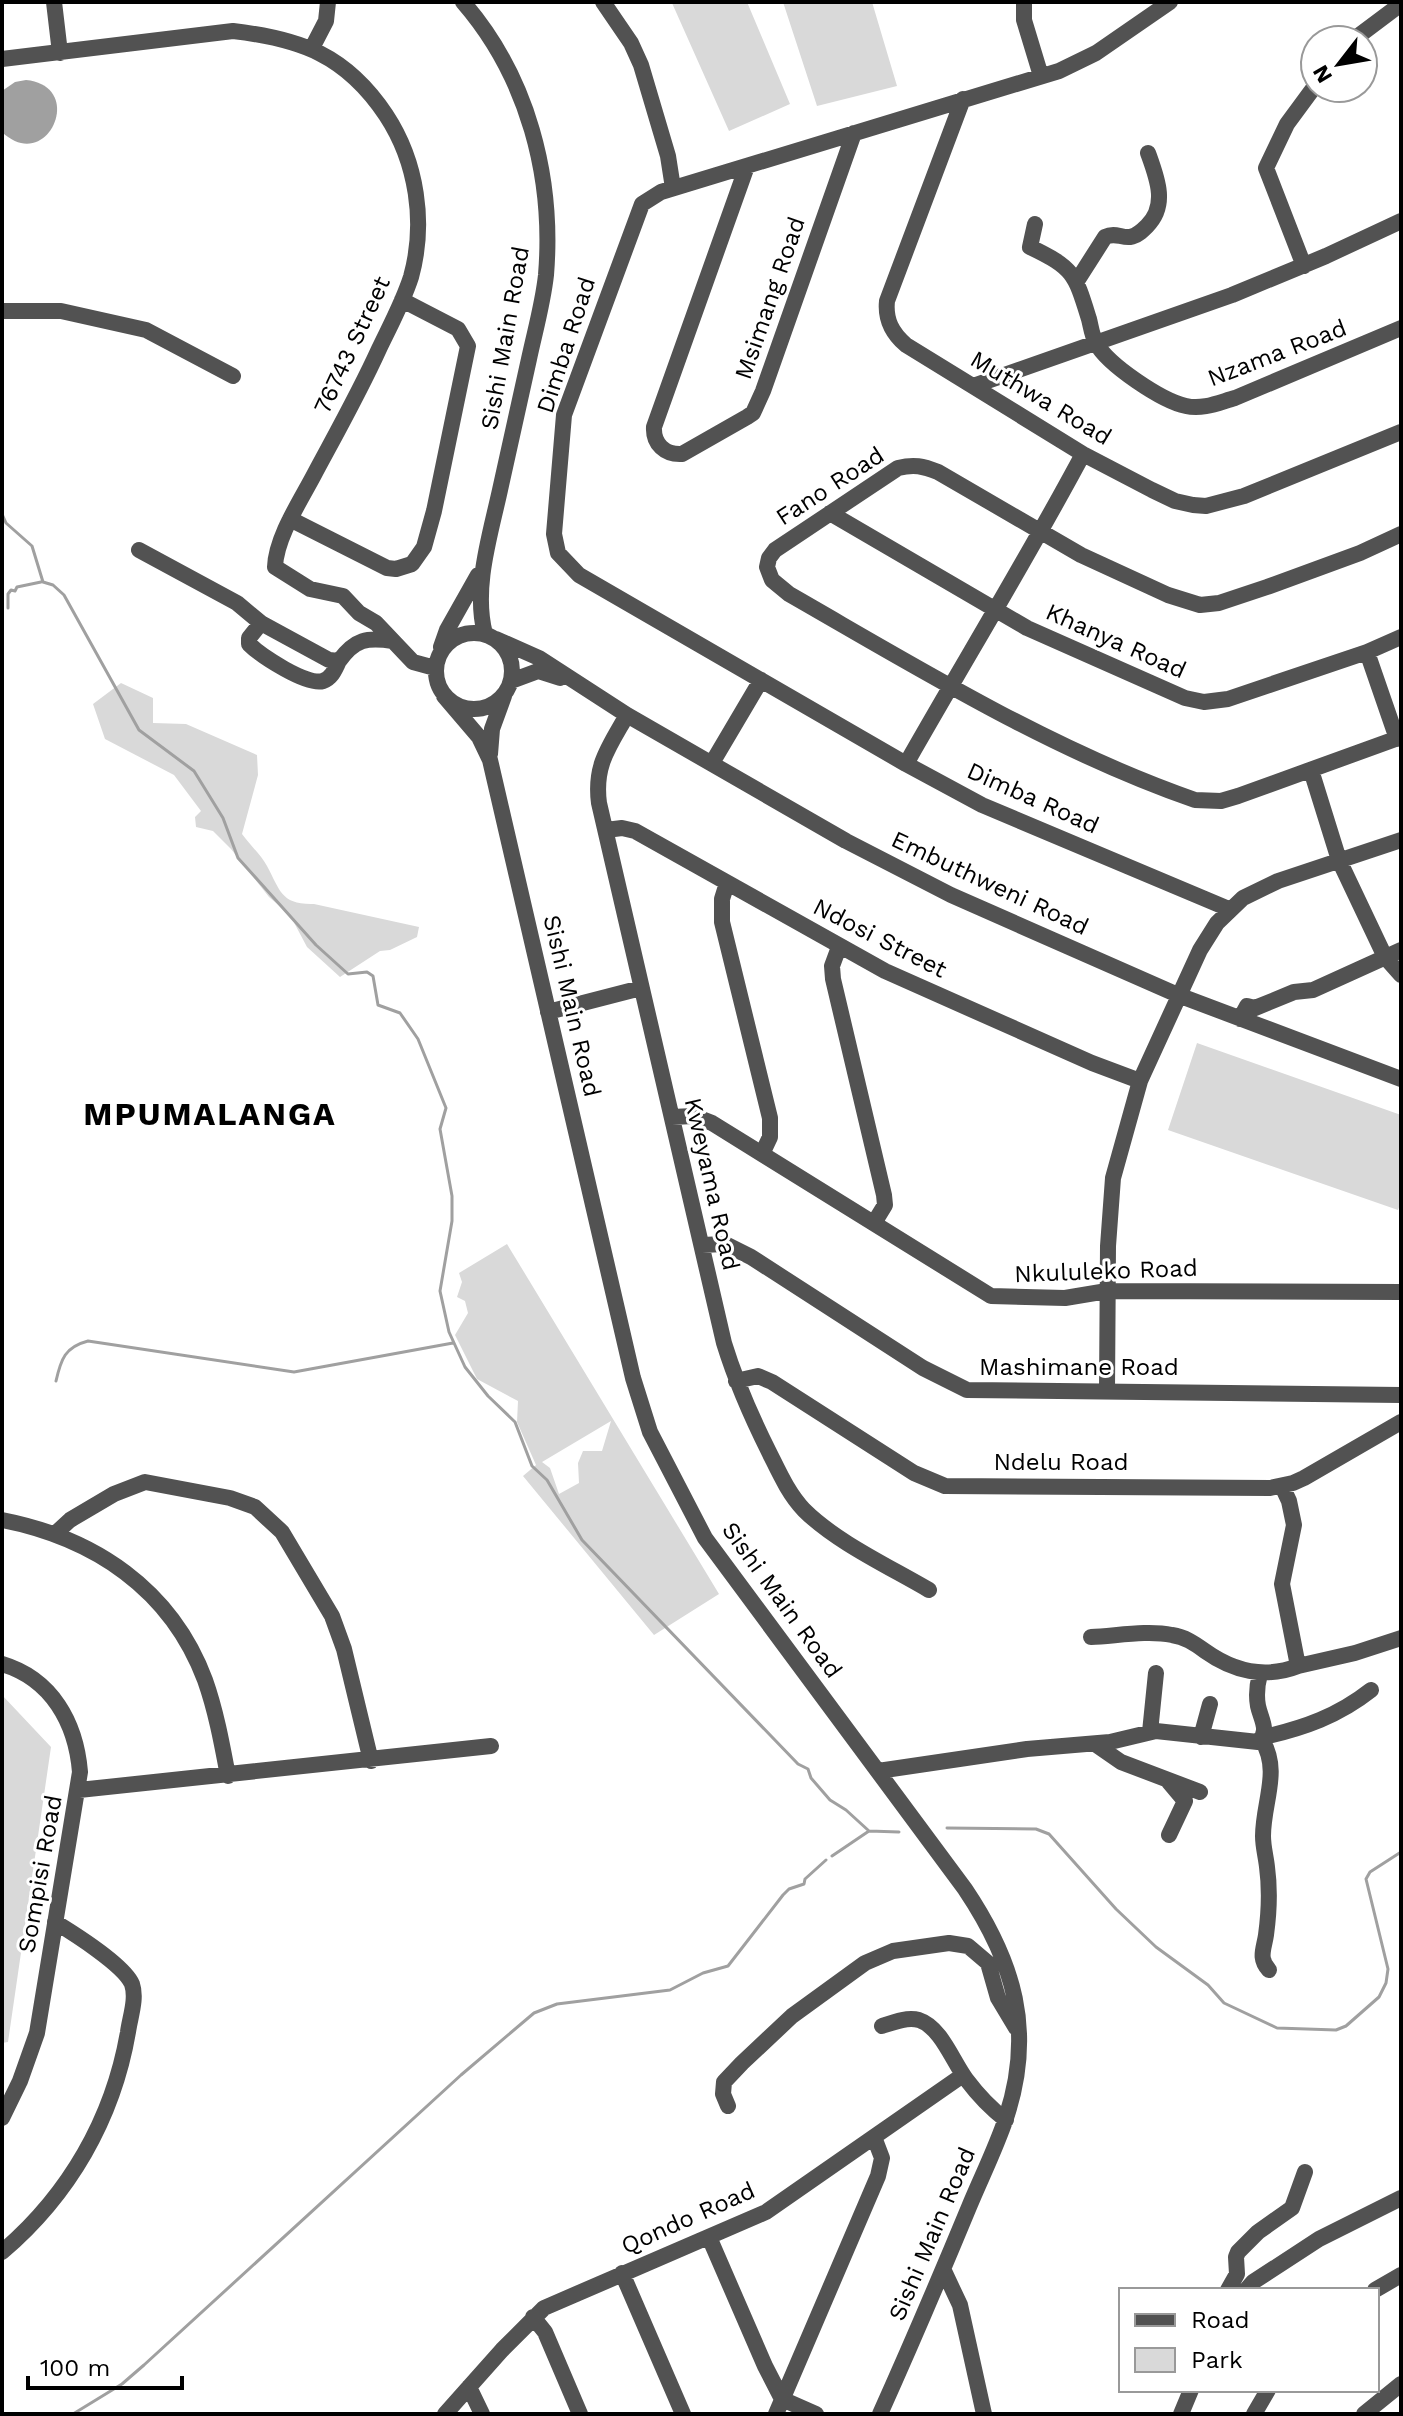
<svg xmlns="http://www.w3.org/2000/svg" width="1403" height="2416" viewBox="0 0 1403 2416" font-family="'Work Sans',sans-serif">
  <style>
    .green { fill: #d9d9d9; fill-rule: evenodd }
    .water { fill: #a0a0a0 }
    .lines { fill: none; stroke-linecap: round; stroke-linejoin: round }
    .stream { stroke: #a0a0a0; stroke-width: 3 }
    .minor { stroke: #525252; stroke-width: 16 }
    .labels { text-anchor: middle; stroke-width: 6; stroke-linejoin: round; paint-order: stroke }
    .street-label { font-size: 24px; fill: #000; stroke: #fff }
    .district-label { font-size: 32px; font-weight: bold; letter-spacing: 2px; fill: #000; stroke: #fff }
  </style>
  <rect width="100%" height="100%" fill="#fff"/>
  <path class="green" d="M747,2l43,102 -61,27 -57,-128z
    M783,2h89l25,84 -80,20z
    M121,683l32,15v25l33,1 71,31 1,20 -16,59c8,11 19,21 25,32 13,24 14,39 47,38l105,23 -2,10 -27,13 -10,1 -40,26 -33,-30 -17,-32 -21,-18 -38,-48 -18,-18 -17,-4 -1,-10 6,-6 -27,-36 -69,-36 -12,-35z
    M1197,1043l204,72v87l-3,8 -230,-80z
    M507,1244l212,350 -65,41 -131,-159 13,-11 -19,-43 1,-21 -41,-22 -22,-44 13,-22 -3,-12 -8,-4 5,-15 -3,-9zM611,1421l-9,30h-19l-5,12 1,20 -20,11 -9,-26 -8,-6z
    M2,1695l49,52 -43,295 -6,1z"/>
  <path class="water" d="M26,80c61,6 21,95 -24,52v-41l13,-9z"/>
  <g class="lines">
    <path class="stream" d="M2,514l4,9 26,23 11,36 10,3 11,10 75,135 55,41 29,47 15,40 78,87 32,29 19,-2 6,4 5,29 22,8 18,26 28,69 -6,21 12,67v25l-12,70 9,41 16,35 23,29 27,26 17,44 15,14 35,60 216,224 10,5 3,9 19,22 16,10 23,21
      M8,608v-14l3,-4 4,1 2,-4 24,-5
      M56,1381c5,-22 9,-34 32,-40l206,31 159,-29
      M947,1828l89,1 13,5 67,75 40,38 52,38 16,18 53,25 59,2 10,-4 33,-29 7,-14 2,-14 -22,-90 4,-7 31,-20
      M832,1856l37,-25 30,1
      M73,2414l49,-30 22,-19 317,-290 73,-62 23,-9 113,-14 33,-17 25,-7 55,-71 6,-6 15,-5 1,-5 21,-19"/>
    <path class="minor" d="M54,2l6,51
      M463,2c65,75 91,175 83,273 -3,28 -11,56 -17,84 -10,44 -19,87 -29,131 -10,46 -27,98 -15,144
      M603,2l28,41 10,22 27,91 5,32
      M1024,2v18l17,56
      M1170,2l-74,51 -37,18 -398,121 -19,12 -78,211 -10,119 4,19 21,22 327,189 76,41 247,104
      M1353,40l48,-36
      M312,48l14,-27 2,-19
      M2,59l231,-28c68,8 113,24 153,84 31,47 40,108 25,162 -8,25 -21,49 -32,72 -19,42 -42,83 -64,124 -14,27 -39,64 -40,94l35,22 33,7 16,17 17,10 37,39 22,6
      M963,99l-76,202c-2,19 5,32 19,44l177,109 69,36 23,11 18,4 13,1 38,-10 157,-64
      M747,166l-93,261c-1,17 11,28 28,27l65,-37 6,-4 10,-22 91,-258
      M1035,224l-5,23c44,21 45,27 59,72 2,8 3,17 7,24 12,22 66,58 90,63 17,4 34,-4 49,-8l166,-70
      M1304,266l-38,-98 21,-44 28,-38
      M1077,281l28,-44c10,-5 16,1 25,0 7,-1 12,-6 17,-11 21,-21 10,-48 1,-73
      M2,311h59l85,19 87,46
      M973,386l259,-91 94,-39 75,-35
      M830,513l197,115 158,70 19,4 24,-3 139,-47 34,-15
      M290,519l97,49 9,1 16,-5 12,-17 10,-36 34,-165 -10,-17 -56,-29
      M1401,534l-41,19 -93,34 -48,16 -19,2 -32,-10 -87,-40 -143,-83c-15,-6 -24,-8 -40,-4l-123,82 -6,8 -2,9 5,13 17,14c131,75 262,156 406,206l26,1 17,-5 163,-59
      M139,550l98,53 24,20 68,37 10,1c16,-22 28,-24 54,-20
      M261,623l-12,15v6c12,12 58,42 74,37 9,-3 12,-12 16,-20
      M436 671a38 38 0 1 1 76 0a38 38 0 1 1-76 0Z
      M496,639l43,19 88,57 219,126 105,54 227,100 223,84
      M441,647l6,-17 31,-55
      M1367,652l30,87
      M511,681l27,-10 22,7
      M444,696l35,41 11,23 143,618 17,54 55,106 260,351c49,73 70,142 41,229 -10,30 -25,60 -37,89 -29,70 -58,138 -89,207
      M627,715c-18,32 -33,50 -28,88l125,540c12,39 27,73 45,109 10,20 19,41 35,58 32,32 86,57 125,80
      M490,754l2,-25 12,-33
      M712,763l49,-83
      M906,764c59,-104 121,-205 177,-310
      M1311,770l28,90 46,97 16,18
      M606,830l16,-2 13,3 250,140 207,92 48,18
      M727,883l-5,16v23l48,196v19l-8,17
      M839,947l-7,19 1,13 51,216 1,10 -11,18
      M548,1012l93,-24
      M1240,1019l7,-13 8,2 39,-16 19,-2 88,-40
      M672,1117l22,-1 18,7 279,173 74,2 42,-7 294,1
      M702,1245l23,-1 26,13 172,111 44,22 434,5
      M736,1381l22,-5 14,6 142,91 31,13 325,2 23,-5 11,-5 97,-56
      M1107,1391l1,-145 5,-68 27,-97 60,-131 17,-27 26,-25 35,-17 123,-41
      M1282,1486l7,15 5,24 -12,59 16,82 57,-13 46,-15
      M2,1520c92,18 169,69 203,160 11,31 17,64 23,96
      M56,1533l14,-13 44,-26 31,-12 85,16 25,9 27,25 50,84 12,33 27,112
      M1091,1637c25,-1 56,-7 81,-2 13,2 22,8 33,16 28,20 60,28 93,15
      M2,1664c50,15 74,59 78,108l-43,261 -17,48 -18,37
      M1150,1732l6,-59
      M1201,1737l9,-33
      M1264,1737c40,-9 74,-21 107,-47
      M1262,1740c19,31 1,62 1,96 0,11 3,21 4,31 3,22 2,46 -1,68 -2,14 -8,23 3,35
      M1095,1744l26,18 79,30
      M878,1771l149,-22 83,-7 46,-11 102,11c12,-11 3,-22 0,-36 -2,-11 -1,-21 2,-32
      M79,1790l412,-44
      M1169,1835l16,-34 -16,-19
      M882,2026c12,-4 25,-9 37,-6 22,7 34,42 47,59 12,16 24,29 40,41
      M728,2106l-5,-12 1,-12 18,-19 50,-47 73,-53 28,-12 56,-8 19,3 20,17 10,35 18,30
      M709,2237l56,129 17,33 34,15
      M2,2252c67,-57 111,-133 126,-220 2,-15 9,-33 4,-48 -8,-19 -59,-51 -77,-62
      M944,2271l16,34 24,109
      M622,2273l61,141
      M1228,2290l9,-16 -1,-17 2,-5 20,-20 34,-24 13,-36
      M1246,2290l7,-8 66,-43 82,-41
      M1375,2290l26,-15
      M533,2317l12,15 35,82
      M469,2387l13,27
      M445,2414l57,-64 42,-42 222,-96 197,-137
      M776,2414l102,-238 4,-18 -8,-21
      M1181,2414l10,-24
      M1254,2414l14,-24
      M1364,2414l37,-30"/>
  </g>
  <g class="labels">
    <g class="street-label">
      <text transform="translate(770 298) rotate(-71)" y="8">Msimang Road</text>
      <text transform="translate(505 338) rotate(-80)" y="8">Sishi Main Road</text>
      <text transform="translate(352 345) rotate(-65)" y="8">76743 Street</text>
      <text transform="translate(566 345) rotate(-72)" y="8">Dimba Road</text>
      <text transform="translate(1277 353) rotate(-21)" y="8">Nzama Road</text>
      <text transform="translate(1041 398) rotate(31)" y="8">Muthwa Road</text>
      <text transform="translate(830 486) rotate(-33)" y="8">Fano Road</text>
      <text transform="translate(1116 641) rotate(24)" y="8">Khanya Road</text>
      <text transform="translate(1033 798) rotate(24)" y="8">Dimba Road</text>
      <text transform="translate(990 883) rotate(25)" y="8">Embuthweni Road</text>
      <text transform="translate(880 938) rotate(27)" y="8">Ndosi Street</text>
      <text transform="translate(572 1006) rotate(77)" y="8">Sishi Main Road</text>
      <text transform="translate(712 1184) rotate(77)" y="8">Kweyama Road</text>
      <text transform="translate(1106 1271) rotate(-2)" y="8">Nkululeko Road</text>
      <text x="1079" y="1375">Mashimane Road</text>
      <text x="1061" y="1470">Ndelu Road</text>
      <text transform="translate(782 1600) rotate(54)" y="8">Sishi Main Road</text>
      <text transform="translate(40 1874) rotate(-80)" y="8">Sompisi Road</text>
      <text transform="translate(688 2218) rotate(-24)" y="8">Qondo Road</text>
      <text transform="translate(932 2234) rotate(-67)" y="8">Sishi Main Road</text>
    </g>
    <g class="district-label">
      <text x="210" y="1125">MPUMALANGA</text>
    </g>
  </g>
  <rect width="1403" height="2416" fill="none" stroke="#000000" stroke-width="8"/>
  <rect x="1119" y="2288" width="260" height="104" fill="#ffffff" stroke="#999999" stroke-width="2"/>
  <rect x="1135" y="2314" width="40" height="12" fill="#525252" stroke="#999999" stroke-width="2"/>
  <text x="1191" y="2328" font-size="24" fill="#000000">Road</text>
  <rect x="1135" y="2348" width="40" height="24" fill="#d9d9d9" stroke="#999999" stroke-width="2"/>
  <text x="1191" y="2368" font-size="24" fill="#000000">Park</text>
  <g transform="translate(1339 64) rotate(239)"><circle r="38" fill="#ffffff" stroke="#999999" stroke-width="2"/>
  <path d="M0-6L14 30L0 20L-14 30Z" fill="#000000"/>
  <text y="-12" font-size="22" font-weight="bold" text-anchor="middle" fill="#000000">N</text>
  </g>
  <path d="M28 2376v12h154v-12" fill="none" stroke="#000000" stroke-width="4"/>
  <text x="40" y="2376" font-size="24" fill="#000000" stroke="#ffffff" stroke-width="6" paint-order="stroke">100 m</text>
</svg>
